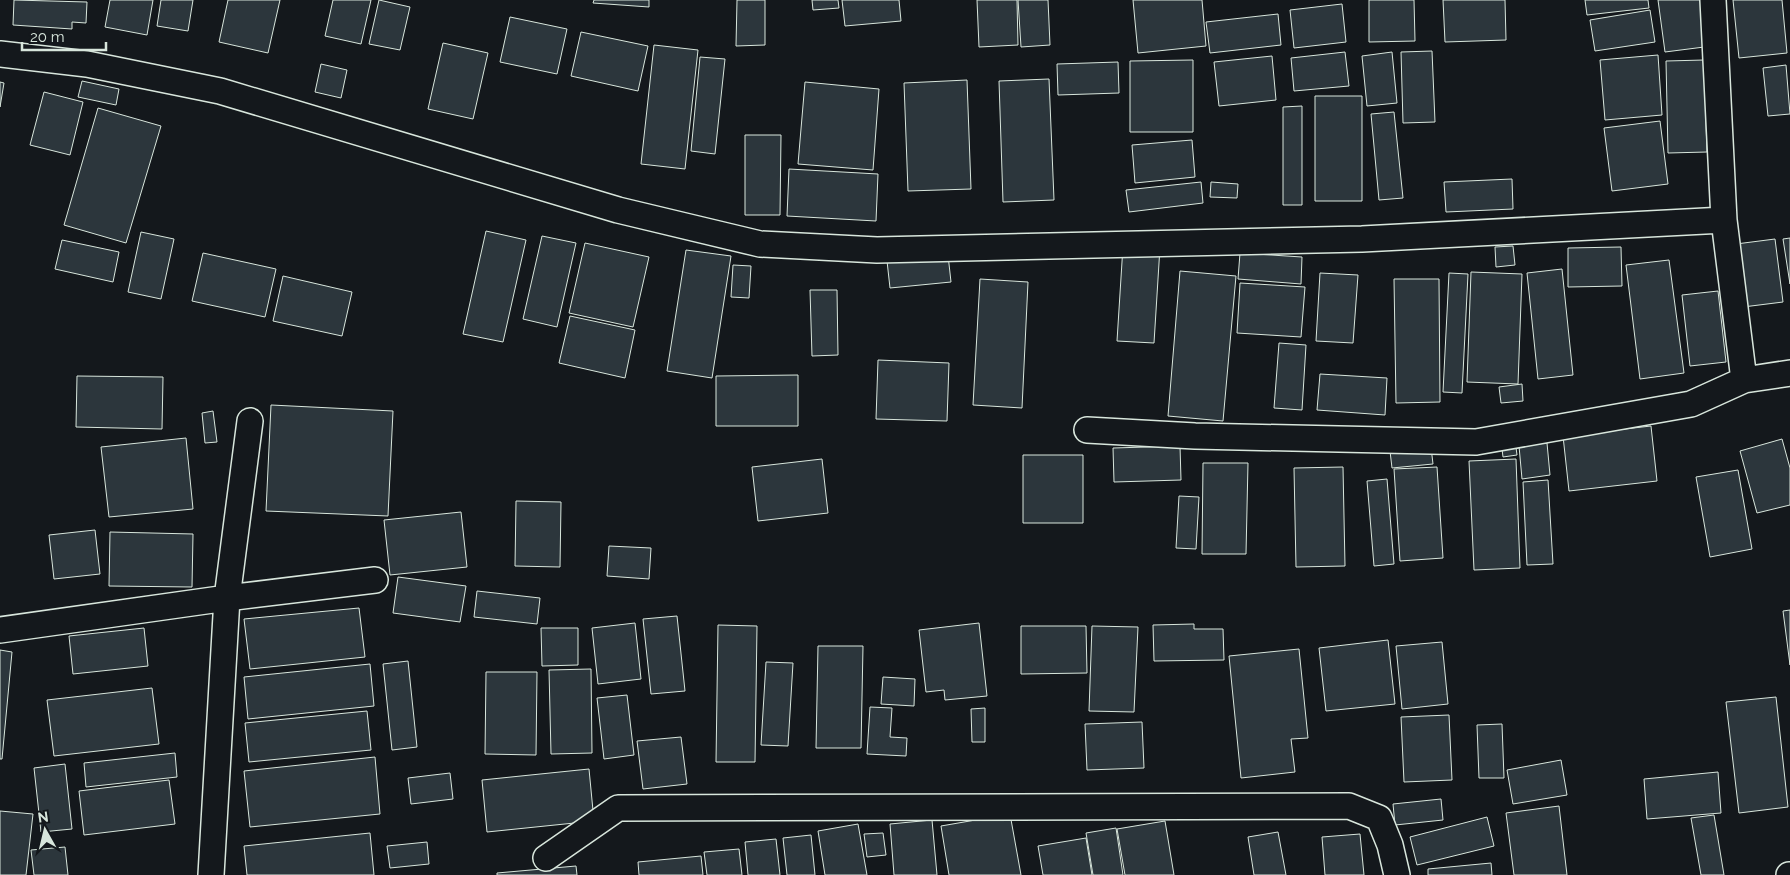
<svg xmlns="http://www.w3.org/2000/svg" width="1790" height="875" viewBox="0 0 1790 875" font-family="Raleway,sans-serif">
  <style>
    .building { fill: #2c363c; stroke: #d8e6dc }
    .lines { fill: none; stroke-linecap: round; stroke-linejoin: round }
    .street-casing { stroke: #d8e6dc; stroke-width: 28 }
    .street { stroke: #14181c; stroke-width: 25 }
  </style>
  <rect width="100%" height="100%" fill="#14181c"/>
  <path class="building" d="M14,0l73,2 -1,21 -14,-1v7l-59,-4z
    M110,0h43l-6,35 -42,-8z
    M161,0h32l-5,31 -31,-5z
    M228,0h52l-12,53 -49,-11z
    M333,0h38l-10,44 -36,-8z
    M379,0l31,7 -10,43 -31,-6z
    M594,0h55v7l-56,-4z
    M737,0h28v45l-29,1z
    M812,0h26l1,8 -26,2z
    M842,0h57l2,21 -56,5z
    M977,0h40l1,45 -39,2z
    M1018,0h30l2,45 -29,2z
    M1133,0h69l4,46 -68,7z
    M1369,0h45l1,41 -46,1z
    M1443,0h62l1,40 -61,2z
    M1585,0h63l1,8 -62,7z
    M1658,0h48l6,46 -47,6z
    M1733,0h49l5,53 -48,5z
    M1342,4l4,38 -52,6 -4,-38z
    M1650,10l5,32 -60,9 -5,-31z
    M1278,14l3,31 -71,8 -4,-31z
    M510,17l57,12 -10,45 -57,-12z
    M581,32l67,14 -10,45 -67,-15z
    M443,43l45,10 -15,66 -45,-10z
    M654,45l44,5 -13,119 -44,-5z
    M1432,51l3,71 -32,1 -2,-71z
    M1345,52l4,34 -55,5 -3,-33z
    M1392,52l5,51 -30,3 -5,-50z
    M1658,55l4,60 -57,5 -5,-60z
    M1272,56l4,44 -57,6 -5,-44z
    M700,57l25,2 -10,95 -24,-3z
    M1193,60v72h-63v-71z
    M1704,60l3,92 -39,1 -2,-92z
    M1118,62l1,31 -61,2 -1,-31z
    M321,64l26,6 -6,28 -26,-6z
    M1786,65l4,49 -22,2 -5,-48z
    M1049,79l5,121 -51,2 -4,-121z
    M967,80l4,109 -63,2 -4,-108z
    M82,81l37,8 -3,16 -38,-8z
    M0,82l4,1 -4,24z
    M805,82l74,7 -6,81 -75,-6z
    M44,92l39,10 -13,53 -40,-10z
    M1315,96h47v105h-47z
    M1302,106v99h-19v-98z
    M98,108l63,18 -35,117 -62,-18z
    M1394,112l9,86 -24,2 -8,-86z
    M1660,121l8,63 -56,7 -8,-63z
    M745,135h36l-1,80h-35z
    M1192,140l3,37 -60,6 -3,-38z
    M789,169l89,5 -2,47 -89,-5z
    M1512,179l1,30 -67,3 -2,-30z
    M1201,182l2,21 -74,9 -3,-22z
    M1211,182l27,2 -1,14 -27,-1z
    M486,231l40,9 -23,102 -40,-8z
    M141,232l33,7 -13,60 -33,-7z
    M542,236l34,7 -19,84 -34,-8z
    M1790,238v46l-7,-45z
    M1775,239l8,63 -40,5 -7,-63z
    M62,240l57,12 -6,30 -58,-13z
    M585,243l64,14 -16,70 -64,-14z
    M1123,246l37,1 -6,96 -37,-2z
    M1513,246l2,19 -19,2 -1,-20z
    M1621,247l1,39 -54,1v-39z
    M686,250l45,6 -19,122 -45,-7z
    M203,253l73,16 -11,48 -73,-16z
    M1240,253l62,4 -1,27 -63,-5z
    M948,255l3,27 -61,6 -3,-27z
    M1669,260l15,113 -44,6 -14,-114z
    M733,265l18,1 -2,32 -18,-1z
    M1562,269l11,106 -35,4 -11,-106z
    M1180,271l56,5 -13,145 -55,-5z
    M1471,272l51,2 -4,110 -51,-2z
    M1320,273l38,2 -5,68 -37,-2z
    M1449,273l19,1 -6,119 -19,-1z
    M283,276l69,16 -10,44 -69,-15z
    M980,279l48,3 -6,126 -49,-3z
    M1394,279h45l1,123 -44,1z
    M1240,283l65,4 -4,50 -64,-4z
    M810,290h27l1,65 -26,1z
    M1718,291l8,71 -36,4 -8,-71z
    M570,316l65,14 -10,48 -66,-15z
    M1279,343l27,2 -4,65 -28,-2z
    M878,360l71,3 -2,58 -71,-2z
    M1320,374l67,4 -2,37 -68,-5z
    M798,375v51h-82v-50z
    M77,376l86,1 -1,52 -86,-2z
    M1522,384l1,17 -22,2 -2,-16z
    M271,405l122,6 -5,105 -122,-5z
    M213,411l4,31 -12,1 -3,-30z
    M1651,426l6,55 -88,10 -6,-55z
    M186,438l7,71 -84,8 -8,-70z
    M1782,439l8,29v37l-33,8 -17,-62z
    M1515,440l2,15 -14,2 -2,-16z
    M1547,443l3,32 -28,4 -3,-33z
    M1180,446l1,34 -67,2 -1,-34z
    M1431,447l2,17 -41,4 -2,-17z
    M1023,455h60v68h-60z
    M822,459l6,54 -70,8 -6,-54z
    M1516,459l4,109 -46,2 -5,-109z
    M1203,463h45l-2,91h-44z
    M1343,467l2,99 -49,1 -2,-99z
    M1437,467l6,91 -43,3 -6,-92z
    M1738,470l14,79 -42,8 -14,-80z
    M1387,479l7,85 -20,2 -7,-85z
    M1548,480l5,84 -26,1 -4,-83z
    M1179,496l20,1 -3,52 -20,-1z
    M516,501l45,1 -1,65 -45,-1z
    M461,512l6,55 -77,8 -6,-55z
    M95,530l5,44 -46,5 -5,-44z
    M110,532l83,2 -1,53 -83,-1z
    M609,546l42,2 -2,31 -42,-3z
    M398,577l68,9 -6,36 -67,-9z
    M477,591l63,7 -3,26 -63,-7z
    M359,608l6,49 -115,12 -6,-50z
    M1790,610v55l-7,-54z
    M677,616l8,75 -34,3 -8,-75z
    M635,623l6,56 -43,5 -6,-56z
    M979,623l8,73 -42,4 -1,-10 -18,2 -7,-62z
    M1194,624v5h29l1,31 -70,1 -1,-36z
    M718,625l39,1 -2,136h-39z
    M1021,626h65l1,47 -66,1z
    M1092,626l46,1 -4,85 -45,-1z
    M144,628l4,38 -75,8 -4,-38z
    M541,628h37v37l-36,1z
    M1388,640l7,64 -69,7 -7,-63z
    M1442,642l6,62 -46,5 -6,-63z
    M818,646h45l-2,102h-45z
    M1299,649l9,89 -17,1 4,33 -54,6 -12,-122z
    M0,650l12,2 -10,107h-2z
    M408,661l9,86 -25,3 -9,-86z
    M766,662l27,1 -5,83 -27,-1z
    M370,664l4,42 -126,13 -4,-42z
    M591,669l1,84 -41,1 -2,-84z
    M486,672h51l-1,83 -51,-1z
    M883,677l32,2 -1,27 -33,-2z
    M152,688l7,56 -105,12 -7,-56z
    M627,695l7,60 -30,4 -7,-61z
    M1776,697l12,110 -49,6 -13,-111z
    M870,707l22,1 -2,29 17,1 -1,18 -39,-2z
    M985,708v34h-13l-1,-33z
    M367,711l4,39 -122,12 -4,-39z
    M1449,715l3,65 -48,2 -3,-65z
    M1142,722l2,46 -57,2 -2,-46z
    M1502,724l2,54h-25l-2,-53z
    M681,737l6,47 -44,5 -6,-48z
    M175,753l2,24 -91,10 -2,-24z
    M375,757l5,57 -130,13 -6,-56z
    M1561,760l6,35 -54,9 -6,-34z
    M65,764l7,65 -31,3 -7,-64z
    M589,769l5,52 -107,11 -5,-52z
    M1718,772l3,41 -74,6 -3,-40z
    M450,773l3,26 -42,5 -3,-26z
    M169,780l6,44 -91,11 -5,-44z
    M1441,799l2,21 -48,5 -2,-21z
    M1559,806l8,69h-53l-8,-62z
    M0,811l33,3 -7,61h-26z
    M1010,814l11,61h-72l-8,-49z
    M1714,815l10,60h-23l-10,-57z
    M1487,817l7,29 -77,19 -7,-28z
    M932,820l5,55h-43l-4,-51z
    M1165,821l9,54h-49l-8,-46z
    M858,824l9,51h-42l-7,-44z
    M1116,828l7,47h-30l-7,-42z
    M1278,832l8,43h-32l-6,-38z
    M370,833l4,42h-127l-3,-29z
    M883,833l3,22 -19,2 -3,-23z
    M1360,834l4,41h-39l-3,-38z
    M811,835l4,40h-28l-4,-37z
    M1086,838l6,37h-49l-5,-29z
    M776,839l4,36h-32l-3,-33z
    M427,842l2,22 -39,4 -3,-22z
    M65,847l3,28h-34l-3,-25z
    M739,849l3,26h-35l-3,-23z
    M701,856l2,19h-64l-1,-13z
    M1491,863l1,12h-64v-6z
    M576,866l1,9h-80v-2z"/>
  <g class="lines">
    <defs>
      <path id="street" d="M1713,0l11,220 20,160
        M0,54l87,10 133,27 398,119 142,34 117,6 485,-11 362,-19
        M1087,430l108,6 281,6 215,-38 53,-24 46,-7
        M0,630l227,-32 148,-18
        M546,858l72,-50 731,-2 30,12 11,27 7,30
        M211,875l16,-277 23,-177
        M1789,875h1"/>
    </defs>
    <use href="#street" class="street-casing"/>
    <use href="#street" class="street"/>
  </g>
  <g transform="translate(45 830) rotate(352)" stroke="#14181c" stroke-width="4" paint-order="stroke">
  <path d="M0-4L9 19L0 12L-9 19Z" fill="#d8e6dc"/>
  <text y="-8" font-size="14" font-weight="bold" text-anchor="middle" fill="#d8e6dc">N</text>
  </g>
  <path d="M22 42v8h84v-8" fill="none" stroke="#d8e6dc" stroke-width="2.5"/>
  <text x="30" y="42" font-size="15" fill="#d8e6dc" stroke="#14181c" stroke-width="4" paint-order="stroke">20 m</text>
</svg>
